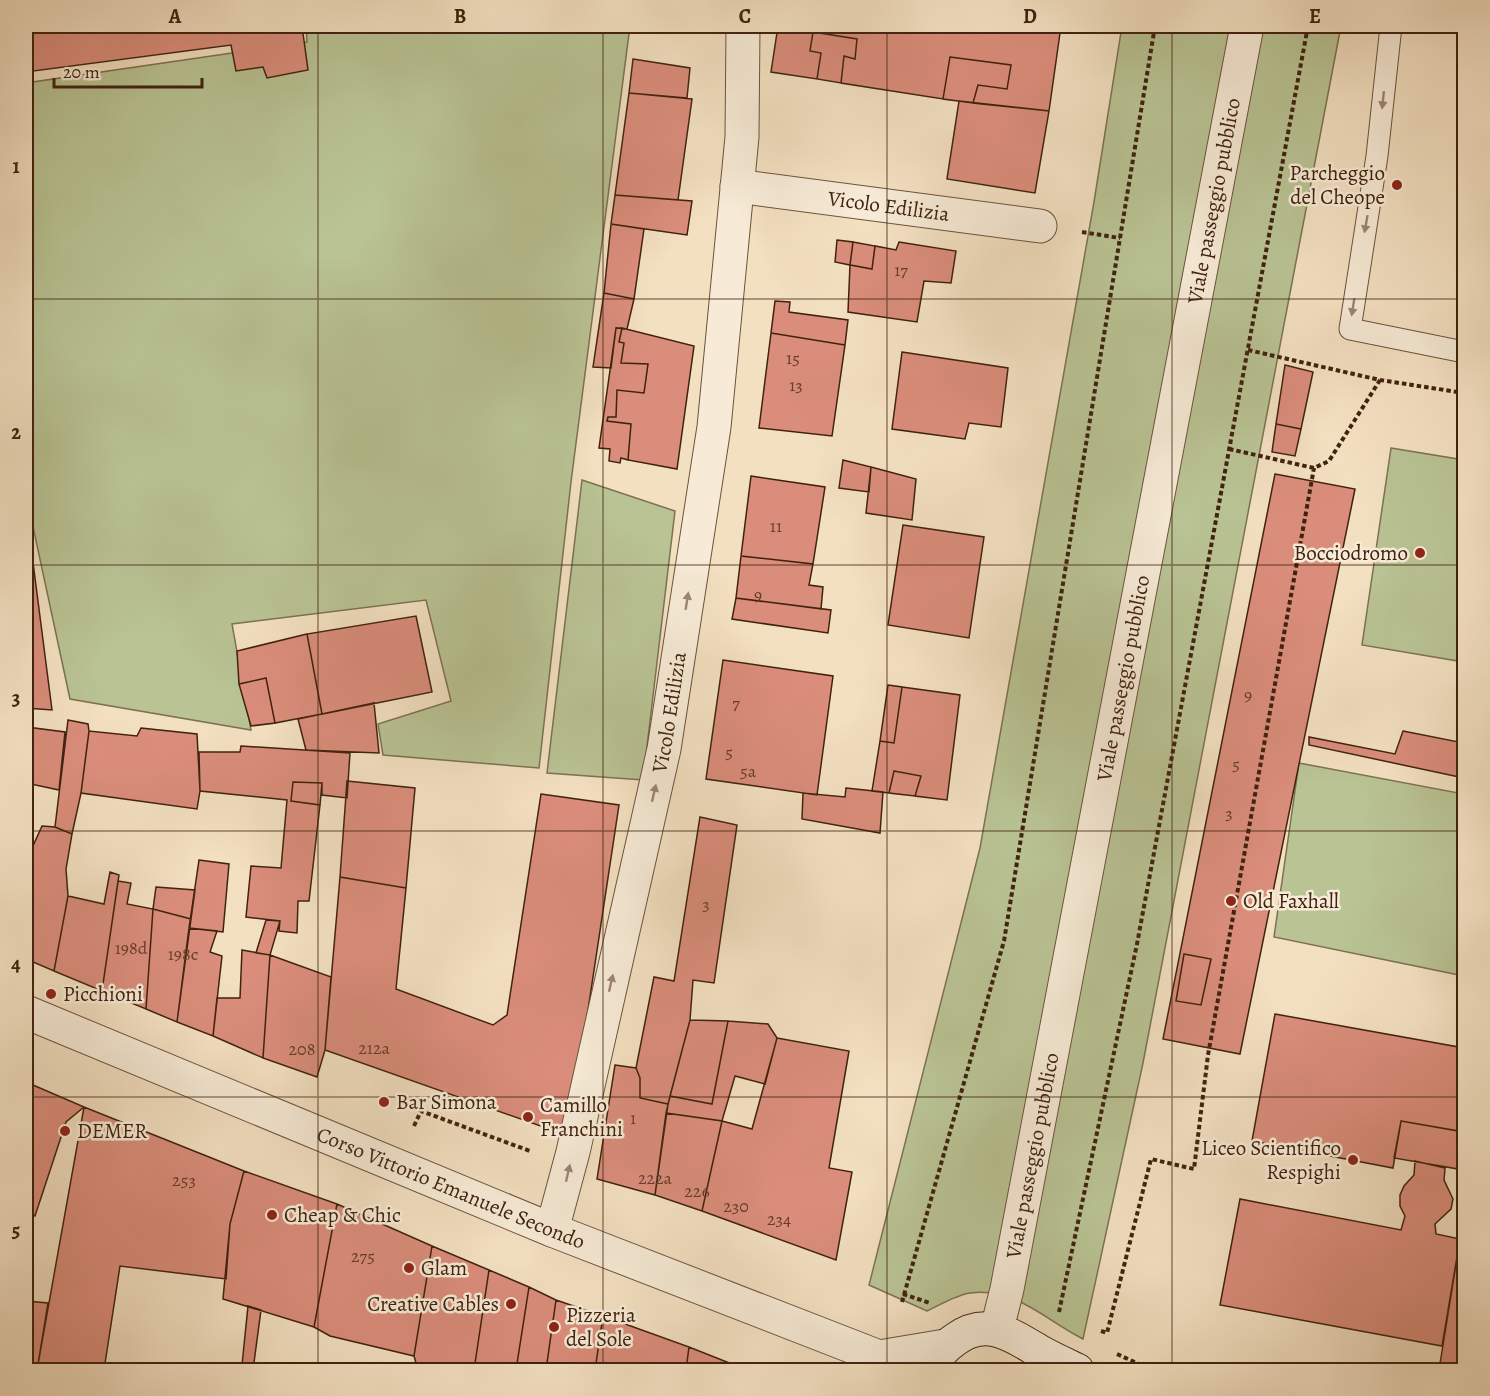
<svg xmlns="http://www.w3.org/2000/svg" width="1490" height="1396" viewBox="0 0 1490 1396" font-family="Alegreya,serif">
  <style>
    .green { fill: #b9c394; stroke: #7c7252; stroke-width: 1.5 }
    .building { fill: #da8d7b; stroke: #40220f; stroke-width: 1.5 }
    .lines { fill: none; stroke-linecap: round; stroke-linejoin: round }
    .lane-casing { stroke: #6d523c; stroke-width: 23 }
    .street-casing { stroke: #6d523c; stroke-width: 35 }
    .secondary-casing { stroke: #40220f; stroke-width: 35 }
    .path { stroke: #40220f; stroke-width: 4; stroke-dasharray: 4.5 3; stroke-linecap: butt }
    .lane { stroke: #f7ebd7; stroke-width: 21 }
    .street { stroke: #f7ebd7; stroke-width: 33 }
    .secondary { stroke: #f7ebd7; stroke-width: 33 }
    .oneway { fill: #9c8673 }
    .grid { fill: none; stroke: #40220f; stroke-width: 1.5; stroke-opacity: 0.55 }
    .poi-dot { fill: #8f2418; stroke: #f7ebd7; stroke-width: 2 }
    .labels { text-anchor: middle; stroke-width: 5; stroke-linejoin: round; paint-order: stroke }
    .number-label { font-size: 18px; fill: #663d2a }
    .poi-label { font-size: 21px; fill: #40220f; stroke: #f7ebd7; text-anchor: start }
    .street-label { font-size: 21px; fill: #40220f; stroke: #f7ebd7 }
    .neatline { fill: none; stroke: #40220f; stroke-width: 2 }
    .grid-label { font-size: 20px; text-anchor: middle; font-weight: bold; fill: #40220f }
  </style>
  <rect width="100%" height="100%" fill="#f3e0c1"/>
  <filter id="stains"><feTurbulence type="fractalNoise" baseFrequency=".00333" numOctaves="4"/><feColorMatrix values="0 0 0 0 .2 0 0 0 0 .09 0 0 0 0 .02 0 0 0 .5 -.17"/></filter>
  <radialGradient id="worn" r=".72"><stop offset=".6" stop-color="#630" stop-opacity="0"/><stop offset="1" stop-color="#630" stop-opacity=".3"/></radialGradient>
  <path class="green" d="M306,26h324l-59,456 -32,286 -156,-13 -5,-31 73,-23 -25,-101 -194,24 19,106 -181,-31 -44,-205v-411l281,-41z
    M1122,26h219l-198,1037 -60,276c-38,-19 -67,-52 -113,-46 -14,2 -30,12 -43,18l-58,-26 111,-437 114,-646z
    M1391,448l73,12v202l-102,-17z
    M582,480l93,31 -32,269 -96,-7z
    M1299,763l165,31v182l-190,-39z"/>
  <path class="building" d="M26,26h276l6,44 -41,8 -4,-11 -27,4 -5,-26 -205,27z
    M778,26h283l-12,85 -76,-8 5,-18 29,4 4,-24 -61,-8 -7,42 -102,-16 3,-27 11,3 2,-20 -44,-7 -3,19 11,2 -4,26 -46,-7z
    M813,32l44,7 -2,20 -11,-3 -3,27 -24,-4 4,-26 -11,-2z
    M950,57l61,8 -4,24 -29,-4 -5,18 -30,-4z
    M633,59l57,9 -3,30 -58,-5z
    M629,93l63,6 -14,101 -63,-5z
    M959,101l90,10 -14,82 -88,-14z
    M615,195l77,6 -5,34 -76,-11z
    M611,224l33,5 -10,70 -30,-6z
    M837,240l16,2 -3,23 -15,-3z
    M853,242l22,4 -3,23 -22,-4z
    M899,242l57,9 -5,32 -27,-2 -7,41 -69,-10 2,-47 22,4 3,-23 21,4z
    M604,293l30,6 -7,30 -11,-1 -5,40 -18,-1z
    M775,301l15,1 -1,10 59,8 -3,25 -74,-12z
    M616,328h6l-3,14 5,1 -3,20 27,1 -4,29 -27,-3 -1,27h-8l-1,4 24,3 -3,36 -7,-2 -1,5 -11,-2 1,-12 -11,-1z
    M622,328l72,18 -17,123 -49,-9 3,-36 -24,-3 1,-4h8l1,-27 27,3 4,-29 -27,-1 3,-20 -5,-1z
    M771,333l74,12 -13,91 -73,-8z
    M902,352l106,16 -7,59 -32,-4 -4,16 -73,-10z
    M1285,365l28,7 -12,57 -25,-5z
    M1276,424l25,5 -6,27 -23,-4z
    M843,460l28,7 -2,25 -30,-4z
    M871,467l45,12 -4,41 -46,-7z
    M1275,474l80,15 -115,565 -77,-15z
    M751,476l74,11 -12,77 -72,-8z
    M26,506v2l26,202 -26,-2z
    M903,525l81,12 -15,101 -81,-13z
    M741,556l72,8 -4,21 14,2 -2,22 -85,-11z
    M736,598l95,12 -3,23 -96,-14z
    M416,616l16,76 -110,22 -15,-80z
    M307,634l15,80 -47,9 -9,-45 -27,6 -2,-33z
    M723,660l110,16 -16,119 -111,-16z
    M266,678l9,45 -24,3 -12,-42z
    M888,685l14,2 -8,56 -14,-2z
    M902,687l58,8 -13,105 -32,-4 6,-20 -27,-5 -5,22 -17,-2 8,-50 14,2z
    M374,703l5,50 -73,-3 -8,-31z
    M26,708h4l-3,19 38,5 -6,58 -33,-7z
    M68,720l20,4 1,7 -8,62 -9,41 -17,-7z
    M141,728l56,6 3,57 -3,18 -116,-16 8,-62 48,5z
    M1403,731l61,12v35l-155,-33v-8l86,17z
    M241,746l109,7 -3,45 -25,-3v-12l-29,-1 -2,19 29,4 -11,96h-11l-1,32 -18,-2 1,-10 -34,-4 5,-51 30,2 6,-68 -87,-9 -1,-39h41z
    M894,771l27,5 -6,20 -26,-3z
    M347,781l68,7 -9,100 -66,-11z
    M293,782l29,1 -2,22 -29,-4z
    M846,788l37,4 -3,41 -78,-14 1,-26 42,4z
    M541,794l78,11 -50,331 -244,-86 15,-173 66,11 -10,101 97,36 14,-10z
    M700,817l37,8 -23,158 -21,-3 -3,40 -22,84 -28,-6v-20l-4,-10 18,-91 20,4z
    M42,826l13,1 17,7 -6,35 2,27 -14,75 -28,-12v-113l6,2z
    M199,860l30,4 -6,68 -34,-4z
    M110,872l9,3 -17,116 -48,-20 14,-75 36,8z
    M118,881l13,2 -4,21 26,5 -7,100 -44,-18z
    M156,887l39,3 -4,29 -38,-10z
    M153,909l38,10 -14,103 -31,-13z
    M266,920l14,1 -10,34 -14,-2z
    M189,928l28,3 -7,21 12,4 -9,80 -36,-14z
    M242,950l28,5 -7,103 -50,-22 4,-38h23z
    M1184,954l27,5 -10,46 -25,-4z
    M270,955l61,22 -6,73 -8,27 -54,-19z
    M1275,1014l189,34v84l-63,-11 -8,47 -141,-27z
    M690,1020l38,1 -16,83 -42,-8z
    M728,1021l40,3 9,14 -12,46 -30,-8 -13,45 -56,-8 4,-17 42,8z
    M777,1038l72,13 -20,117 23,4 -16,88 -134,-49 20,-90 30,8z
    M615,1065l21,3 4,10v20l28,6 -13,91 -58,-16z
    M26,1082l58,25 -18,15 -31,94 -9,-4z
    M84,1107l160,64 -14,53 -4,55 -106,-13 -16,104h-67z
    M666,1113l56,8 -20,90 -47,-16z
    M1401,1121l63,11v38l-70,-12z
    M1415,1161l30,7 -1,12 9,19 -2,10 -16,15 1,10 24,5 -18,107 -222,-41 20,-106 161,31 4,-14 -5,-10v-11l4,-9 10,-11z
    M244,1171l93,33 -23,123 -91,-28 7,-75z
    M337,1204l95,42 -18,110 -84,-20 -16,-9z
    M1460,1239h4v131h-25z
    M432,1246l57,24 -15,100h-56l-4,-14z
    M489,1270l40,17 -13,83h-42z
    M529,1287l27,13 -10,70h-30z
    M556,1300l47,16 -8,54h-49z
    M26,1301l22,2 -11,67h-11z
    M248,1306l13,4 -8,60h-34v-7l23,2z
    M603,1316l86,31 -3,23h-91z
    M689,1347l58,23h-61z"/>
  <g class="lines">
    <defs>
      <path id="lane" d="M1391,26l-14,130 -27,173 114,23"/>
      <g id="street">
        <path id="s1" d="M737,186l303,40"/>
        <path id="s2" d="M26,1012l526,218 327,127 14,13"/>
        <path id="s3" d="M552,1230l21,-78 91,-403 50,-322 28,-290 1,-111"/>
        <path id="s4" d="M997,1329l10,-40 240,-1263"/>
        <path d="M879,1357l66,-11"/>
      </g>
      <path id="secondary" d="M931,1370c4,-13 13,-23 25,-31 28,-20 51,-7 76,8 14,9 30,16 45,23"/>
    </defs>
    <use href="#lane" class="lane-casing"/>
    <use href="#street" class="street-casing"/>
    <use href="#secondary" class="secondary-casing"/>
    <path class="path" d="M1082,232l38,6
      M1248,350l132,30 84,13
      M1229,449l85,19 15,-7 51,-81
      M414,1126l7,-15 109,40
      M903,1294l27,9
      M902,1302l102,-361 151,-915
      M1059,1312l78,-368 171,-918
      M1101,1331l6,2 44,-174 43,10 14,-114 106,-587
      M1117,1354l35,16"/>
    <use href="#lane" class="lane"/>
    <use href="#street" class="street"/>
    <use href="#secondary" class="secondary"/>
  </g>
  <defs><path id="oneway-solid" d="M-6-.8H1V-3.2L6.5 0L1 3.2V.8H-6Z" transform="scale(1.5)"/></defs>
  <g class="oneway">
    <use href="#oneway-solid" transform="translate(1383 100) rotate(96)"/>
    <use href="#oneway-solid" transform="translate(1366 224) rotate(100)"/>
    <use href="#oneway-solid" transform="translate(1353 307) rotate(99)"/>
    <use href="#oneway-solid" transform="translate(687 601) rotate(-81)"/>
    <use href="#oneway-solid" transform="translate(654 793) rotate(-77)"/>
    <use href="#oneway-solid" transform="translate(611 983) rotate(-77)"/>
    <use href="#oneway-solid" transform="translate(568 1173) rotate(-77)"/>
  </g>
  <path class="grid" d="M318,26v1344M603,26v1344M887,26v1344M1172,26v1344M26,299h1438M26,565h1438M26,831h1438M26,1097h1438"/>
  <g class="poi-dot">
    <circle cx="1397" cy="185" r="6"/>
    <circle cx="1420" cy="553" r="6"/>
    <circle cx="1231" cy="901" r="6"/>
    <circle cx="51" cy="994" r="6"/>
    <circle cx="384" cy="1102" r="6"/>
    <circle cx="528" cy="1117" r="6"/>
    <circle cx="65" cy="1131" r="6"/>
    <circle cx="1353" cy="1160" r="6"/>
    <circle cx="272" cy="1215" r="6"/>
    <circle cx="409" cy="1268" r="6"/>
    <circle cx="511" cy="1304" r="6"/>
    <circle cx="554" cy="1327" r="6"/>
  </g>
  <g class="labels">
    <g class="number-label">
      <text x="901" y="276">17</text>
      <text x="793" y="364">15</text>
      <text x="796" y="391">13</text>
      <text x="776" y="532">11</text>
      <text x="758" y="601">9</text>
      <text x="1248" y="701">9</text>
      <text x="736" y="709">7</text>
      <text x="729" y="758">5</text>
      <text x="1236" y="770">5</text>
      <text x="748" y="777">5a</text>
      <text x="1229" y="819">3</text>
      <text x="706" y="910">3</text>
      <text x="131" y="954">198d</text>
      <text x="183" y="960">198c</text>
      <text x="374" y="1054">212a</text>
      <text x="302" y="1055">208</text>
      <text x="633" y="1124">1</text>
      <text x="655" y="1184">222a</text>
      <text x="184" y="1186">253</text>
      <text x="697" y="1197">226</text>
      <text x="736" y="1212">230</text>
      <text x="779" y="1225">234</text>
      <text x="363" y="1262">275</text>
    </g>
    <g class="poi-label">
      <text x="1385" y="180" text-anchor="end">Parcheggio<tspan x="1385" dy="24">del Cheope</tspan></text>
      <text x="1408" y="560" text-anchor="end">Bocciodromo</text>
      <text x="1243" y="908">Old Faxhall</text>
      <text x="63" y="1001">Picchioni</text>
      <text x="396" y="1109">Bar Simona</text>
      <text x="540" y="1112">Camillo<tspan x="540" dy="24">Franchini</tspan></text>
      <text x="77" y="1138">DEMER</text>
      <text x="1341" y="1155" text-anchor="end">Liceo Scientifico<tspan x="1341" dy="24">Respighi</tspan></text>
      <text x="284" y="1222">Cheap &amp; Chic</text>
      <text x="421" y="1275">Glam</text>
      <text x="499" y="1311" text-anchor="end">Creative Cables</text>
      <text x="566" y="1322">Pizzeria<tspan x="566" dy="24">del Sole</tspan></text>
    </g>
    <g class="street-label">
      <text dy="7" stroke="none"><textPath href="#s4" startOffset="1149">Viale passeggio pubblico</textPath></text>
      <text dy="7" stroke="none"><textPath href="#s1" startOffset="153">Vicolo Edilizia</textPath></text>
      <text dy="7" stroke="none"><textPath href="#s4" startOffset="663">Viale passeggio pubblico</textPath></text>
      <text dy="7" stroke="none"><textPath href="#s3" startOffset="531">Vicolo Edilizia</textPath></text>
      <text dy="7" stroke="none"><textPath href="#s4" startOffset="177">Viale passeggio pubblico</textPath></text>
      <text dy="7" stroke="none"><textPath href="#s2" startOffset="460">Corso Vittorio Emanuele Secondo</textPath></text>
    </g>
  </g>
  <rect width="1490" height="1396" fill="none" stroke="#f3e0c1" stroke-width="66"/>
  <path d="M54 78v9h148v-9" fill="none" stroke="#40220f" stroke-width="3"/>
  <text x="63" y="78" font-size="18" fill="#40220f" stroke="#f7ebd7" stroke-width="4.5" paint-order="stroke">20 m</text>
  <rect x="33" y="33" width="1424" height="1330" class="neatline"/>
  <g class="grid-label">
    <text x="175" y="23">A</text>
    <text x="460" y="23">B</text>
    <text x="745" y="23">C</text>
    <text x="1030" y="23">D</text>
    <text x="1315" y="23">E</text>
    <text x="16" y="173">1</text>
    <text x="16" y="439">2</text>
    <text x="16" y="705">3</text>
    <text x="16" y="971">4</text>
    <text x="16" y="1237">5</text>
  </g>
  <rect width="100%" height="100%" filter="url(#stains)"/>
  <rect width="100%" height="100%" fill="url(#worn)"/>
</svg>
